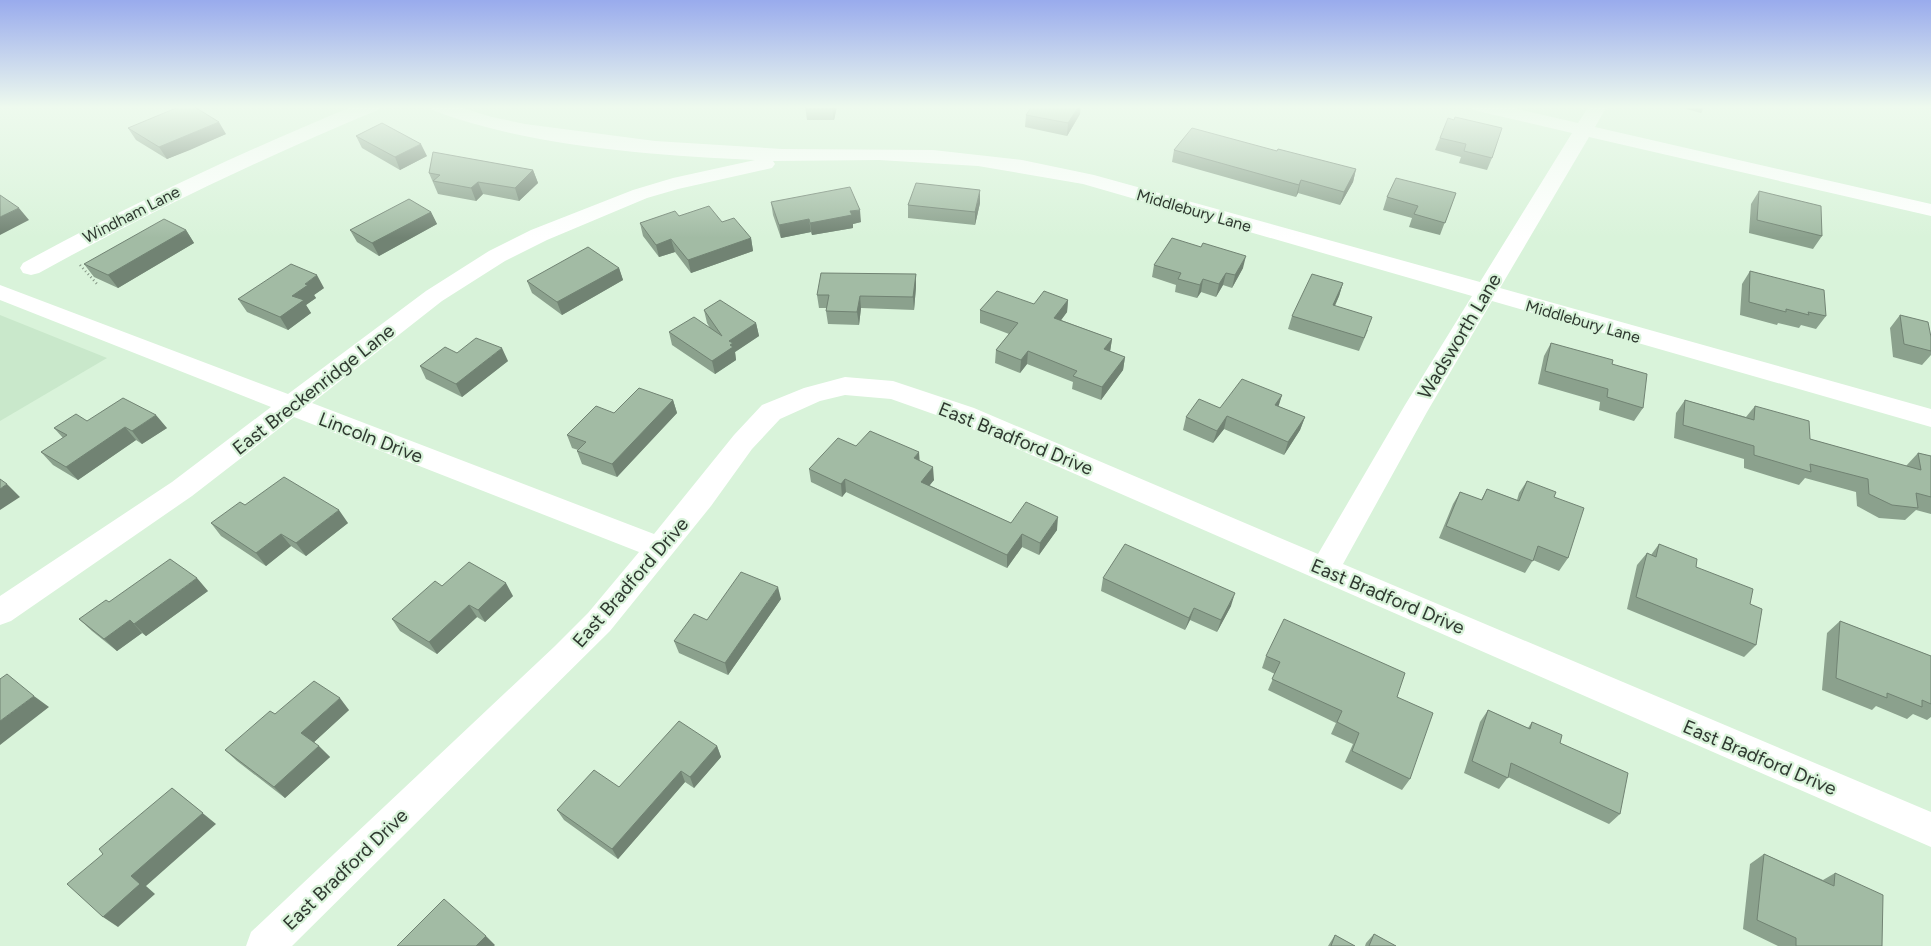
<svg xmlns="http://www.w3.org/2000/svg" width="1931" height="946" viewBox="0 0 1931 946" font-family="Figtree,sans-serif">
  <style>
    .built { fill: #c9e8cb }
    .lines { fill: none; stroke-linecap: round; stroke-linejoin: round }
    .path { stroke: #809181; stroke-width: 2.5; stroke-dasharray: 1 3; stroke-linecap: butt }
    .minor { fill: #fff; fill-rule: evenodd }
    .wall { fill: #8ba18d }
    .shaded-wall { fill: #718373 }
    .building { fill: #a2bba4; stroke: #718373 }
    .labels { text-anchor: middle; stroke-width: 4.5; stroke-linejoin: round; paint-order: stroke }
    .far-street-label { font-size: 16px; fill: #2f3930; stroke: #d9f3da }
    .street-label { font-size: 19px; fill: #2f3930; stroke: #d9f3da }
  </style>
  <rect width="100%" height="100%" fill="#d9f3da"/>
  <path class="built" d="M0,315l107,43 -107,63z"/>
  <g class="lines">
    <path class="path" d="M80,265l17,19"/>
    <path class="minor" d="M354,106h27l-3,4c-116,48 -229,102 -339,163l-8,2 -8,-2 -3,-5 3,-5c108,-59 218,-111 331,-157z
      M430,106h26l36,11 33,7 130,17 127,8 151,1 89,10 72,15 386,107 92,-149 -99,-23 -2,-4h34l73,17 11,-17h18l-12,21 336,77v12l-342,-79 -89,151 431,121v18l-439,-126 -65,111 -84,152 588,248v35l-975,-425 -65,-23 -46,-4 -25,6 -40,18 -28,30 -41,57 -101,125 -318,315h-46l5,-14 304,-286 33,-33 51,-61 -345,-135 -102,79 -181,125 -11,4v-29l172,-114 99,-75 -271,-107v-15l288,109 138,-103 63,-40 42,-21 102,-40 40,-12 82,-18c-104,-5 -225,-13 -323,-50zM879,160l99,6 105,18 389,112 -67,109 -87,149 -344,-146 -81,-27 -48,-4 -41,11 -42,17 -28,30 -80,99 -342,-131 130,-102 63,-40 42,-21 100,-42 31,-9 94,-21 3,-4 -2,-3z"/>
  </g>
  <path class="wall" d="M617,106h26l-1,1z
    M805,106h32l-3,14h-27z
    M1676,106h29l-4,7z
    M1080,114l-13,22 -42,-9 1,-12z
    M1448,118l44,40 -5,12 -28,-7 2,-6 -26,-7z
    M128,128l98,6 -59,25 -31,-19z
    M356,136l71,20 -27,14 -38,-22z
    M1174,150l103,1 79,18 -3,13 -13,23 -42,-12 -2,4 -124,-35z
    M533,170l5,13 -19,18 -36,-7 -7,7 -38,-7 -9,-21z
    M1759,191l63,45 -9,13 -64,-16 2,-29z
    M1456,193l-16,42 -31,-8 3,-9 -29,-8 4,-13z
    M771,202l90,20 -8,2v4l-41,7 -1,-3 -30,6 -8,-23z
    M980,203l-5,22 -67,-7v-13z
    M431,212l6,12 -58,32 -22,-14 -7,-12z
    M679,216l43,6 29,16 2,13 -62,22 -16,-21 -16,5 -16,-21 -3,-13z
    M186,230l8,13 -76,45 -24,-11 -10,-13z
    M1154,265l89,3 -11,20 -9,-3 -7,12 -15,-5 -4,6 -22,-6 1,-7 -24,-8z
    M619,268l4,12 -61,35 -30,-22 -5,-12z
    M1750,271l76,45 -10,13 -15,-4 -2,3 -21,-5 -1,2 -37,-10 2,-31z
    M916,274v13l-2,23 -53,-2 -2,17 -31,-1 -2,-13 1,-3h-8l-2,-13z
    M1343,283l-4,13 -4,10 33,24 -9,21 -71,-22 4,-13z
    M324,288l-10,7 2,3 -10,7 5,8 -23,17 -41,-18 -9,-13z
    M1068,300l-1,12 -6,8 51,19 -2,12 15,6 -2,13 -22,30 -29,-11 1,-7 -46,-18 -7,9 -25,-10 1,-13 13,-16 -29,-11v-13z
    M704,310l52,13 3,13 -24,16 1,8 -21,14 -43,-29 -3,-13 41,-4 -3,-5z
    M1900,315l31,22v18l-9,10 -29,-8 -3,-29z
    M1551,343l61,21 31,44 -9,13 -35,-11 1,-8 -62,-18 6,-28z
    M457,353l51,8 -46,36 -36,-18 -6,-13z
    M1282,395l-4,11 27,11 -5,13 -16,25 -60,-26 -11,14 -30,-13 3,-13 34,-9z
    M673,400l4,13 -60,64 -35,-13 -5,-13 1,-1 -6,-2 -5,-13 47,-22z
    M1685,400l61,17 9,-11 55,33 96,27 12,-13 13,3v58l-15,-4 -11,10 -26,-2 -22,-12 -1,-14 -51,-14 -6,7 -55,-17v-9l-70,-21 2,-25z
    M87,421l80,7 -25,16 -6,-4 -58,40 -25,-15 -12,-13 22,-14 -9,-10z
    M856,446l63,15 15,19 -5,5 82,38 46,7 -18,25 -17,-8 -15,21 -161,-76 -4,5 -31,-15 -2,-13z
    M1527,481l27,16 14,61 -9,13 -26,-11 -8,13 -86,-35 14,-34 7,-12 21,8 6,-11 30,11 2,-7z
    M245,505l103,18 -42,33 -15,-10 -25,20 -45,-30 -10,-13z
    M1659,544l37,23 54,37 6,41 -12,12 -117,-48 10,-44 10,-12 4,2z
    M1103,578l128,28 -14,26 -27,-12 -5,10 -84,-39z
    M442,586l71,10 -28,26 -8,-5 -40,37 -37,-23 -8,-12z
    M208,591l-62,45 -4,-3 -25,18 -25,-20 -13,-12 30,-17z
    M781,599l-53,76 -49,-22 -5,-12 33,-21z
    M1840,621l91,35v61l-4,3 -14,-6 -6,5 -31,-13 -4,4 -50,-20 5,-57z
    M1266,656l131,41 13,82 -8,11 -57,-28 8,-18 -22,-10 5,-11 -68,-33 7,-16 -13,-6z
    M349,710l-35,32 16,15 -45,41 -48,-37 -12,-11 50,-36z
    M1488,710l40,18 4,-6 28,21 60,71 -11,10 -101,-47 -9,12 -35,-16 16,-51z
    M717,746l4,11 -27,31 -9,-6 -67,77 -54,-39 -7,-10 62,-23z
    M1764,854l59,26 12,-7 47,73h-104l-35,-17 7,-65z
    M1374,934l22,12h-31l1,-3z
    M1335,935l20,11h-27z"/>
  <path class="shaded-wall" d="M833,106h4l-3,14 -2,-12z
    M1079,106h2l-1,8 -13,22 1,-13z
    M219,122l7,12 -36,16 -23,9 -8,-12z
    M421,144l6,12 -27,14 -5,-13z
    M1356,169l-3,13 -13,23 4,-13z
    M533,170l5,13 -19,18 -4,-13z
    M1301,180l-3,13 -2,4 3,-12z
    M478,182l5,12 -7,7 -5,-13z
    M980,190v13l-5,22v-13z
    M19,208l10,12 -29,15v-18z
    M860,210l1,12 -8,2v4l-41,7 -2,-12 40,-12z
    M431,212l6,12 -58,32 -7,-13z
    M809,219l2,13 -30,6 -2,-13z
    M186,230l8,13 -76,45 -10,-13z
    M751,238l2,13 -62,22 -3,-13z
    M671,239l4,13 -16,5 -3,-12z
    M1246,256l-3,12 -11,20 3,-13z
    M619,268l4,12 -61,35 -5,-13z
    M1226,273l-3,12 -7,12 3,-13z
    M916,274v13l-2,23 -1,-13z
    M317,275l7,13 -10,7 2,3 -10,7 5,8 -23,17 -8,-13 12,-21 13,-12z
    M1203,279l-2,13 -4,6 3,-13z
    M1343,283l-4,13 -10,22 4,-13z
    M860,296l1,12 -2,17 -2,-13z
    M1068,300l-1,12 -14,19 1,-13z
    M756,323l3,13 -24,16 1,8 -21,14 -3,-13 17,-20z
    M1112,339l-2,13 -6,-3z
    M502,348l6,13 -46,36 -6,-13z
    M1028,351l-1,13 -7,9 1,-13z
    M1125,357l-2,13 -22,30 1,-13z
    M1282,395l-4,13 -3,-3z
    M673,400l4,13 -60,64 -5,-13z
    M156,415l11,13 -25,16 -10,-13z
    M1227,416l-3,13 -11,14 4,-12z
    M1305,417l-5,13 -16,25 4,-13z
    M125,427l11,13 -58,40 -12,-13z
    M919,452l1,13 -6,-7z
    M933,467l1,13 -12,15 -1,-13z
    M845,479l1,13 -4,5 -1,-13z
    M7,484l13,13 -20,13v-21z
    M339,510l9,13 -42,33 -10,-13z
    M1058,517l-1,13 -18,25 1,-12z
    M281,534l10,12 -25,20 -10,-13z
    M1022,534v13l-15,21v-13z
    M197,578l11,13 -62,45 -12,-12z
    M506,583l7,13 -28,26 -7,-12z
    M778,587l3,12 -53,76 -3,-12z
    M1235,593l-4,13 -14,26 4,-12z
    M469,605l8,12 -40,37 -8,-12z
    M1194,608l-4,12 -5,10 4,-12z
    M130,620l12,13 -25,18 -13,-12z
    M34,696l15,11 -49,38v-24z
    M340,698l9,12 -37,34 -11,-11z
    M319,746l11,11 -45,41 -11,-11z
    M717,746l4,11 -27,31 -4,-11z
    M681,771l4,11 -67,77 -6,-10z
    M172,788l44,36 -70,62 9,8 -37,33 -15,-10 28,-41z
    M486,936l9,9 -1,1h-18z"/>
  <path class="building" d="M181,106h12l26,16 -60,25 -31,-19z
    M805,106h28l-1,2h-27z
    M1032,106h47l-11,17 -42,-8z
    M1455,117l47,11 -10,30 -28,-7 2,-7 -26,-6 8,-20 6,2z
    M382,123l39,21 -26,13 -39,-21z
    M1192,128l85,23 1,-2 78,20 -12,23 -43,-12 -2,5 -125,-35z
    M433,152l100,18 -18,18 -37,-6 -7,6 -38,-7 7,-6 -11,-2z
    M1396,178l60,15 -11,30 -31,-9 4,-8 -31,-9z
    M916,183l64,7 -5,22 -67,-7z
    M850,187l10,23 -10,1 2,4 -42,8 -1,-4 -30,6 -8,-23z
    M1759,191l62,15 1,30 -65,-16z
    M0,195l19,13 -19,9z
    M409,199l22,13 -59,31 -22,-13z
    M709,206l13,16 12,-4 17,20 -63,22 -17,-21 -15,6 -16,-22 35,-12 4,5z
    M164,219l22,11 -78,45 -24,-11z
    M1172,238l29,9 2,-4 43,13 -11,19 -9,-2 -7,11 -16,-5 -3,6 -22,-6 3,-6 -27,-8z
    M588,247l31,21 -62,34 -30,-21z
    M291,264l26,11 -12,9 3,1 -16,11 12,4 -24,17 -42,-18z
    M1750,271l74,19 2,26 -18,-4 1,3 -23,-6v3l-37,-10z
    M821,273l95,1 -3,23 -53,-1 -3,16 -31,-1 3,-16h-12z
    M1312,274l31,9 -10,22 39,12 -8,21 -72,-22z
    M997,291l37,13 10,-13 24,9 -14,18 58,21 -8,10 21,8 -23,30 -29,-11 4,-5 -49,-20 -7,9 -25,-10 22,-27 -38,-13z
    M720,300l36,23 -27,18 4,2 -3,2 3,2 -21,14 -43,-29 25,-15 28,19 -18,-26z
    M1900,315l28,7 3,15v14l-27,-7z
    M476,338l26,10 -46,36 -36,-18 25,-19 12,6z
    M1551,343l62,17 -1,4 35,10 -4,34 -36,-11 1,-8 -63,-18z
    M1242,379l40,16 -7,10 30,12 -17,25 -61,-26 -10,15 -31,-14 13,-18 21,9z
    M639,388l34,12 -61,64 -35,-13 9,-9 -19,-7 29,-29 18,7z
    M123,398l33,17 -24,16 -7,-4 -59,40 -25,-15 26,-17 -13,-7 22,-14 11,7z
    M1685,400l69,20 1,-14 54,15 1,18 111,31 -3,-17 13,3v41l-15,-4 2,15 -26,-3 -23,-11 -1,-15 -58,-15 1,8 -57,-17v-9l-71,-21z
    M870,431l49,21 -5,6 19,9 -12,15 90,41 15,-21 32,15 -18,26 -18,-9 -15,21 -162,-76 -4,5 -32,-15 29,-31 18,8z
    M284,477l55,33 -43,33 -15,-9 -25,19 -45,-30 29,-21 5,3z
    M0,479l7,5 -7,5z
    M1527,481l29,11 -2,5 30,11 -16,50 -30,-12 -5,15 -87,-35 14,-34 22,8 5,-11 32,12z
    M1125,544l110,49 -14,27 -27,-12 -5,10 -86,-40z
    M1659,544l38,15 -1,8 57,22 -3,15 12,5 -6,36 -120,-48 11,-44 9,4z
    M170,559l27,19 -63,46 -4,-4 -26,19 -25,-20 27,-19 3,2z
    M469,562l37,21 -28,27 -9,-5 -40,37 -37,-23 43,-38 7,5z
    M741,572l37,15 -53,76 -51,-22 20,-27 13,6z
    M1284,619l121,54 -8,24 36,16 -23,66 -58,-28 7,-18 -22,-11 5,-11 -70,-32 8,-17 -14,-6z
    M1840,621l91,35v48l-9,-4v7l-35,-14v5l-51,-20z
    M7,674l27,22 -34,25v-42z
    M314,681l26,17 -39,35 18,13 -45,41 -49,-37 45,-39 5,3z
    M1488,710l42,19 2,-7 30,13 -2,8 68,30 -8,41 -109,-51 -3,15 -36,-17z
    M679,721l38,25 -27,31 -9,-6 -69,78 -55,-39 37,-40 25,17z
    M172,788l31,25 -72,63 9,8 -37,33 -36,-33 36,-30 -4,-5z
    M1764,854l70,32 1,-13 48,22 -1,51h-86v-8l-39,-18z
    M444,899l42,37 -10,10h-79z
    M1374,934l22,12h-27z
    M1335,935l20,11h-24z"/>
  <linearGradient id="sky" x2="0" y2="1"><stop stop-color="#99abed"/><stop offset="0.45" stop-color="#eefaee"/><stop offset="1" stop-color="#eefaee" stop-opacity="0"/></linearGradient>
  <rect width="1931" height="238" fill="url(#sky)"/>
  <g class="labels">
    <g class="far-street-label">
      <text transform="translate(1194 210) rotate(16)" y="6">Middlebury Lane</text>
      <text transform="translate(131 214) rotate(-27)" y="6">Windham Lane</text>
      <text transform="translate(1583 321) rotate(16)" y="6">Middlebury Lane</text>
    </g>
    <g class="street-label">
      <text transform="translate(1459 336) rotate(-59)" y="7">Wadsworth Lane</text>
      <text transform="translate(313 389) rotate(-38)" y="7">East Breckenridge Lane</text>
      <text transform="translate(371 437) rotate(21)" y="7">Lincoln Drive</text>
      <text transform="translate(1016 438) rotate(22)" y="7">East Bradford Drive</text>
      <text transform="translate(630 582) rotate(-49)" y="7">East Bradford Drive</text>
      <text transform="translate(1388 596) rotate(23)" y="7">East Bradford Drive</text>
      <text transform="translate(1760 757) rotate(23)" y="7">East Bradford Drive</text>
      <text transform="translate(345 869) rotate(-44)" y="7">East Bradford Drive</text>
    </g>
  </g>
</svg>
